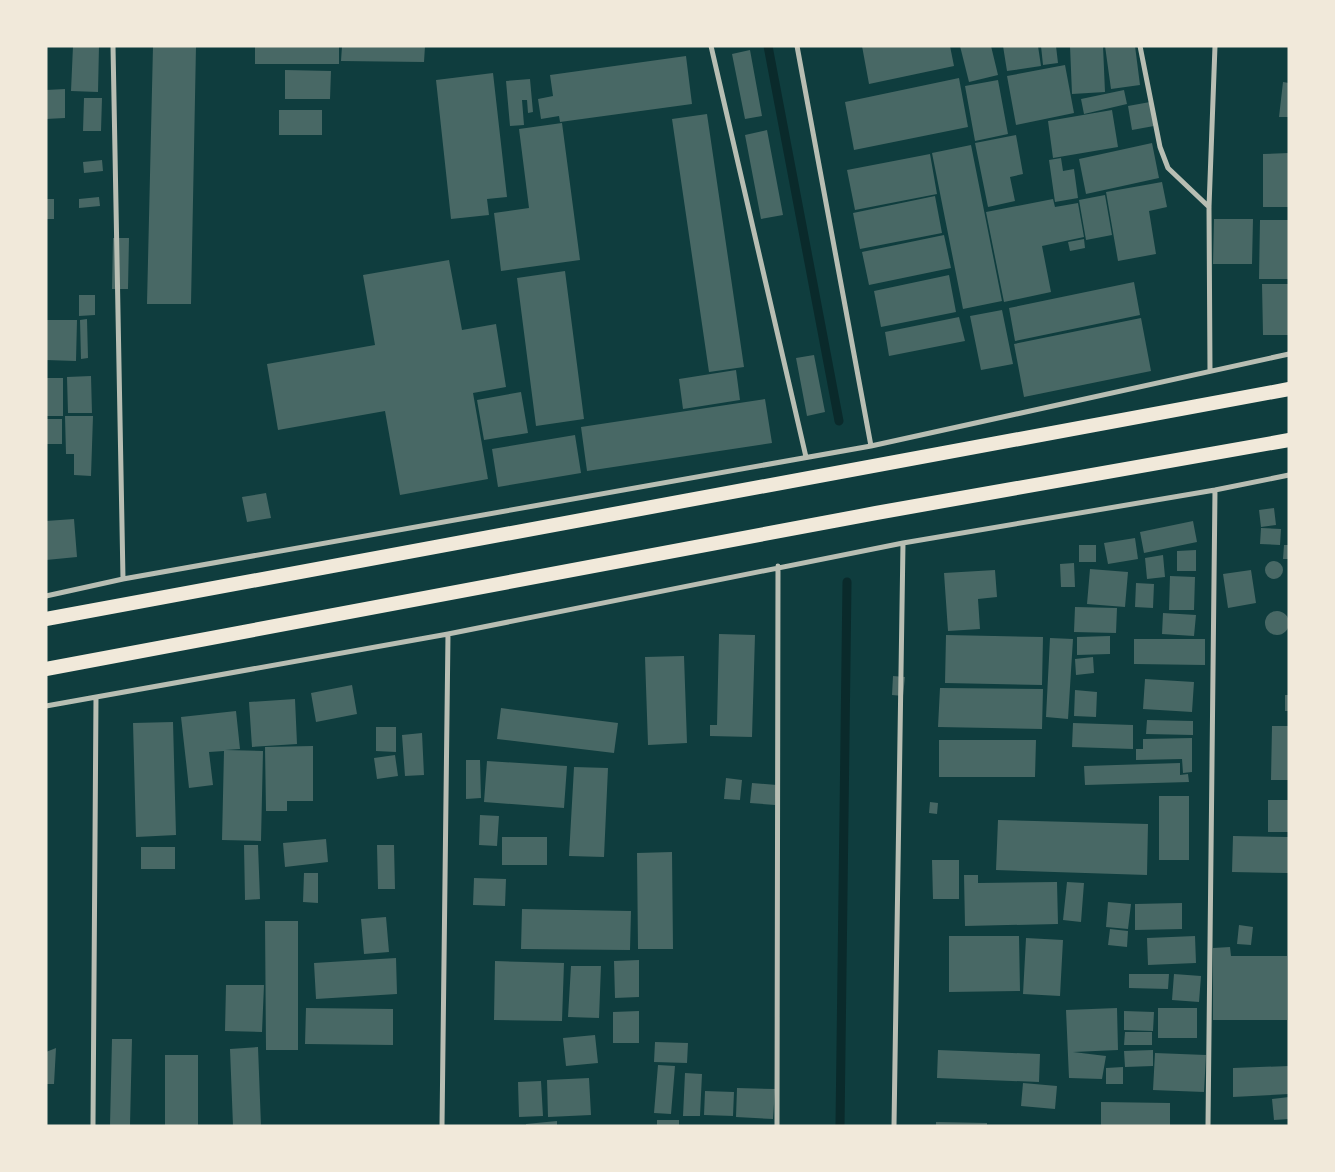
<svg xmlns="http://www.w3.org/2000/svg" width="1335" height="1172" viewBox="0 0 1335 1172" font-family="Lato,sans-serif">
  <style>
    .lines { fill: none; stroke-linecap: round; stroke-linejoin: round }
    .stream { stroke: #0a2a2b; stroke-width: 9 }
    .building { fill: #486865 }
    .minor { stroke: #b8beb3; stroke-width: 5 }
    .trunk { stroke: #f1e9da; stroke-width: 14 }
  </style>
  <rect width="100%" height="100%" fill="#0f3d3e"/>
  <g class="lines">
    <path class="stream" d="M768,46l71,375
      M840,1126l7,-544"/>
  </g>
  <path class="building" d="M73,46h26l-1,46 -27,-1z
    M153,46h43l-5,258h-44z
    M255,46h84v18h-84z
    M342,46h83l-1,16 -83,-1z
    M862,46h88l4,20 -85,18z
    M960,46h31l7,29 -29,7z
    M1003,46h35l3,20 -34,5z
    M1041,46h15l2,17 -15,2z
    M1070,46h33l2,46 -33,2z
    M1105,46h30l5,39 -29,4z
    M750,50l12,66 -17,3 -13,-65z
    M686,56l6,48 -132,18 -1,-6 -18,3 -3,-20 15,-3 -3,-21z
    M1065,65l9,48 -58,12 -9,-49z
    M285,70l46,1 -1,28h-45z
    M493,73l14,124 -20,2 2,16 -38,4 -15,-139z
    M959,78l9,49 -114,23 -9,-48z
    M530,79l3,33 -5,1 -1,-13h-5l2,25 -14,1 -4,-45z
    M998,80l10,54 -33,7 -10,-55z
    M1283,82l6,1v34h-10z
    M65,89v29l-19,1v-29z
    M1124,90l3,14 -43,10 -3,-15z
    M84,98h18l-1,33h-18z
    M1150,102l4,24 -22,4 -4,-24z
    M279,110h43v25h-43z
    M1112,110l6,37 -65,11 -5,-37z
    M707,114l37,253 -35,5 -37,-253z
    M562,123l18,137 -79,11 -7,-58 35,-5 -10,-79z
    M767,130l16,85 -22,4 -16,-84z
    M1016,135l7,39 -13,3 5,24 -27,6 -13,-64z
    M1152,143l7,35 -73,16 -7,-35z
    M971,145l31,156 -39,8 -31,-156z
    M1289,153v54h-26v-53z
    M930,154l7,40 -82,16 -8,-40z
    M1061,158l2,13 11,-2 4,29 -23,4 -6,-42z
    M102,160l1,11 -19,2 -1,-11z
    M1162,182l5,25 -18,4 7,43 -38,7 -12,-69z
    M1105,195l7,40 -26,5 -7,-40z
    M935,196l7,37 -82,16 -7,-36z
    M99,197l1,9 -21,2v-9z
    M46,199h8v20h-8z
    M1053,199l2,8 23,-4 6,34 -42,9 9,46 -47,10 -18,-90z
    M1214,219h39l-1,45h-39z
    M1260,220h29v59h-30z
    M944,235l7,33 -82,17 -7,-33z
    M113,238h16l-1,51h-16z
    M1084,239l1,9 -15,3 -2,-9z
    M449,260l13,70 34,-6 10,63 -33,6 15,86 -88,16 -15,-84 -107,19 -11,-66 108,-19 -12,-70z
    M565,271l19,148 -48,7 -19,-148z
    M949,275l7,37 -75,15 -7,-36z
    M1134,282l6,33 -125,26 -6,-33z
    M1262,284h27v51h-26z
    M79,295h16v20l-16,1z
    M1002,310l11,54 -32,6 -11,-54z
    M959,317l6,24 -76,15 -4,-24z
    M1141,318l10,53 -127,26 -10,-53z
    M87,319l1,39 -7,1 -1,-39z
    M46,320h31l-1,41 -30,-1z
    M814,355l11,57 -18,4 -11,-58z
    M736,370l4,30 -57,9 -4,-30z
    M91,376l1,37h-24l-1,-36z
    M46,378h17v38h-17z
    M521,392l7,41 -44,7 -7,-40z
    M765,399l7,44 -185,28 -6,-44z
    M65,416h28l-2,60 -17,-1v-21h-8z
    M46,419h16v25h-16z
    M575,435l6,38 -83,14 -6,-38z
    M266,493l5,25 -24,4 -5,-25z
    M1274,508l2,17 -15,2 -2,-17z
    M74,519l3,38 -31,3v-39z
    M1193,521l4,21 -53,11 -4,-21z
    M1261,528l20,1 -1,16 -20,-1z
    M1135,538l3,21 -30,5 -4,-21z
    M1079,545h17v17h-17z
    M1284,545h5v14h-6z
    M1196,550v21h-19v-20z
    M1163,555l2,22 -18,2 -2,-21z
    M1265 570a9 9 0 1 1 18 0a9 9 0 1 1-18 0Z
    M1074,563l1,24h-14l-1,-23z
    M1090,569l38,3 -3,35 -38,-3z
    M995,570l2,27 -19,2 2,30 -32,2 -4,-58z
    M1251,570l5,33 -28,5 -5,-34z
    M1170,576l25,1 -1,33h-25z
    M1136,583l18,1 -1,24 -18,-1z
    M1075,607l42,1 -1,25 -42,-1z
    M1265 623a12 12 0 1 1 24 0a12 12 0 1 1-24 0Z
    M1163,613l33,2 -2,21 -32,-2z
    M719,634l36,1 -3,102 -42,-1v-11h7z
    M946,635l97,2 -1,48 -97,-2z
    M1110,636v18l-33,1v-18z
    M1050,638l23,1 -5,80 -22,-2z
    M1134,639h71v26l-71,-1z
    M684,656l3,87 -39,2 -3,-88z
    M1093,657l1,16 -18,2 -1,-16z
    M893,676l12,1 -2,19 -11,-1z
    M1145,679l49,3 -2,30 -49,-3z
    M352,685l5,29 -41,8 -5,-29z
    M940,688l103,1 -1,40 -104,-2z
    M1075,690l22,2 -1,25 -22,-1z
    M1285,695h4v16h-4z
    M295,699l2,45 -45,3 -3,-45z
    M501,708l117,15 -4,30 -117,-14z
    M236,711l4,38 -15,1 38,1 -2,90 -39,-1 2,-89 -15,1 4,33 -24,3 -8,-71z
    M1147,720l46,1v14l-47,-1z
    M173,722l3,113 -40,2 -3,-114z
    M1073,723l60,2v24l-61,-2z
    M1272,726h17v54h-18z
    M376,727h20v25l-20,-1z
    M422,733l2,42 -19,1 -3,-41z
    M1192,738v34l-9,1 -1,-14 -46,1v-11h7v-10z
    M939,740h97l-1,37h-96z
    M313,746v55h-26v10h-21l-1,-64z
    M395,755l3,21 -21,3 -3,-21z
    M466,760h14l1,38 -15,1z
    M487,761l80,5 -3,42 -80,-6z
    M1180,763v12l8,-1 1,8 -104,3 -1,-19z
    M574,767l34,1 -4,89 -35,-1z
    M726,778l16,2 -2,20 -16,-1z
    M752,783l25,2 -2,20 -25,-2z
    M1159,796h30v64h-30z
    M1268,800h21v32h-21z
    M930,802l8,1 -1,11 -8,-1z
    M480,815l19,1 -2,30 -18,-1z
    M998,820l150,4 -1,51 -151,-5z
    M1233,836l56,1v36l-57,-1z
    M502,837h45v28h-45z
    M326,839l2,23 -43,5 -2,-24z
    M244,845h14l2,54 -15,1z
    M377,845h17l1,44h-17z
    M141,847h34v22h-34z
    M672,852l1,97h-35l-1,-96z
    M932,860h27v39h-26z
    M304,873h14v30l-15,-1z
    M964,875h14v8l79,-1 1,42 -93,2z
    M474,878l32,1 -1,27 -32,-1z
    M1067,882l17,1 -3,39 -18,-2z
    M1108,902l23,2 -3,25 -22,-2z
    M1182,903v26l-47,1v-26z
    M522,909l109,2 -1,39 -109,-1z
    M386,917l3,35 -25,2 -3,-35z
    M265,921h33v129h-32z
    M1239,925l14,2 -2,18 -14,-1z
    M1110,929l18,2 -1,16 -19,-2z
    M949,936h70l1,55 -71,1z
    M1195,936l1,27 -48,2 -1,-27z
    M1026,938l37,2 -3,56 -37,-2z
    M1230,947l1,9h56v64h-74v-72z
    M396,958l1,36 -81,5 -2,-36z
    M639,960v37l-24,1 -1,-37z
    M495,961l69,2 -2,58 -68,-1z
    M571,966h30l-2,52 -31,-1z
    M1129,974h40l-1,15 -39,-1z
    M1174,974l27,2 -2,26 -27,-2z
    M226,985h38l-2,47 -37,-1z
    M306,1008l87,1v36l-88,-1z
    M1117,1008l1,42 -45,2 33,4 -4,23 -33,-1 -3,-68z
    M1158,1008h39v30h-39z
    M639,1011v32h-26v-31z
    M1124,1011l30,1 -1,19 -29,-1z
    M1125,1032h27v13h-28z
    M595,1035l3,28 -32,3 -3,-28z
    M112,1039h20l-2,86h-20z
    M655,1042l33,1 -1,20 -33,-1z
    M258,1047l3,79h-28l-3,-77z
    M56,1048l-2,36h-8v-32z
    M938,1050l102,4 -1,28 -102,-4z
    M1153,1050v16l-28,1 -1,-16z
    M1155,1053l51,2 -2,37 -51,-2z
    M165,1055h33v71h-33z
    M658,1065l17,1 -4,48 -17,-1z
    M1289,1066v28l-56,3v-29z
    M1123,1067v17h-17v-16z
    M685,1073l17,1 -2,42h-17z
    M589,1078l2,37 -43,2 -1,-37z
    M541,1081l2,35 -24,1 -1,-35z
    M1023,1083l34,3 -2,23 -34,-3z
    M737,1088l38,1 -2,30 -37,-2z
    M705,1091l29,1 -1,24 -29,-1z
    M1289,1097v22l-15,1 -2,-21z
    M1101,1102l69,1v23h-69z
    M657,1120h22v6h-22z
    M557,1121v5h-31v-2z
    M936,1122l51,1v3h-51z"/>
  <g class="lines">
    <path class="minor" d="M113,46l10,533
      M711,46l95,411
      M797,46l74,400
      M1140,46l20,101 8,21 41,39
      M1210,371l-1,-164 6,-161
      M46,596l77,-17 748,-133 418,-92
      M46,706l402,-72 455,-91 312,-53 74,-15
      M93,1126l3,-429
      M442,1126l6,-492
      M777,1126l1,-560
      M894,1126l9,-583
      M1208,1126l7,-636"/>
    <path class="trunk" d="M46,619l1243,-230
      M46,669l830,-156 413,-73"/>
  </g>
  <rect width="1335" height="1172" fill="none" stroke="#f1e9da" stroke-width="95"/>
</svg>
